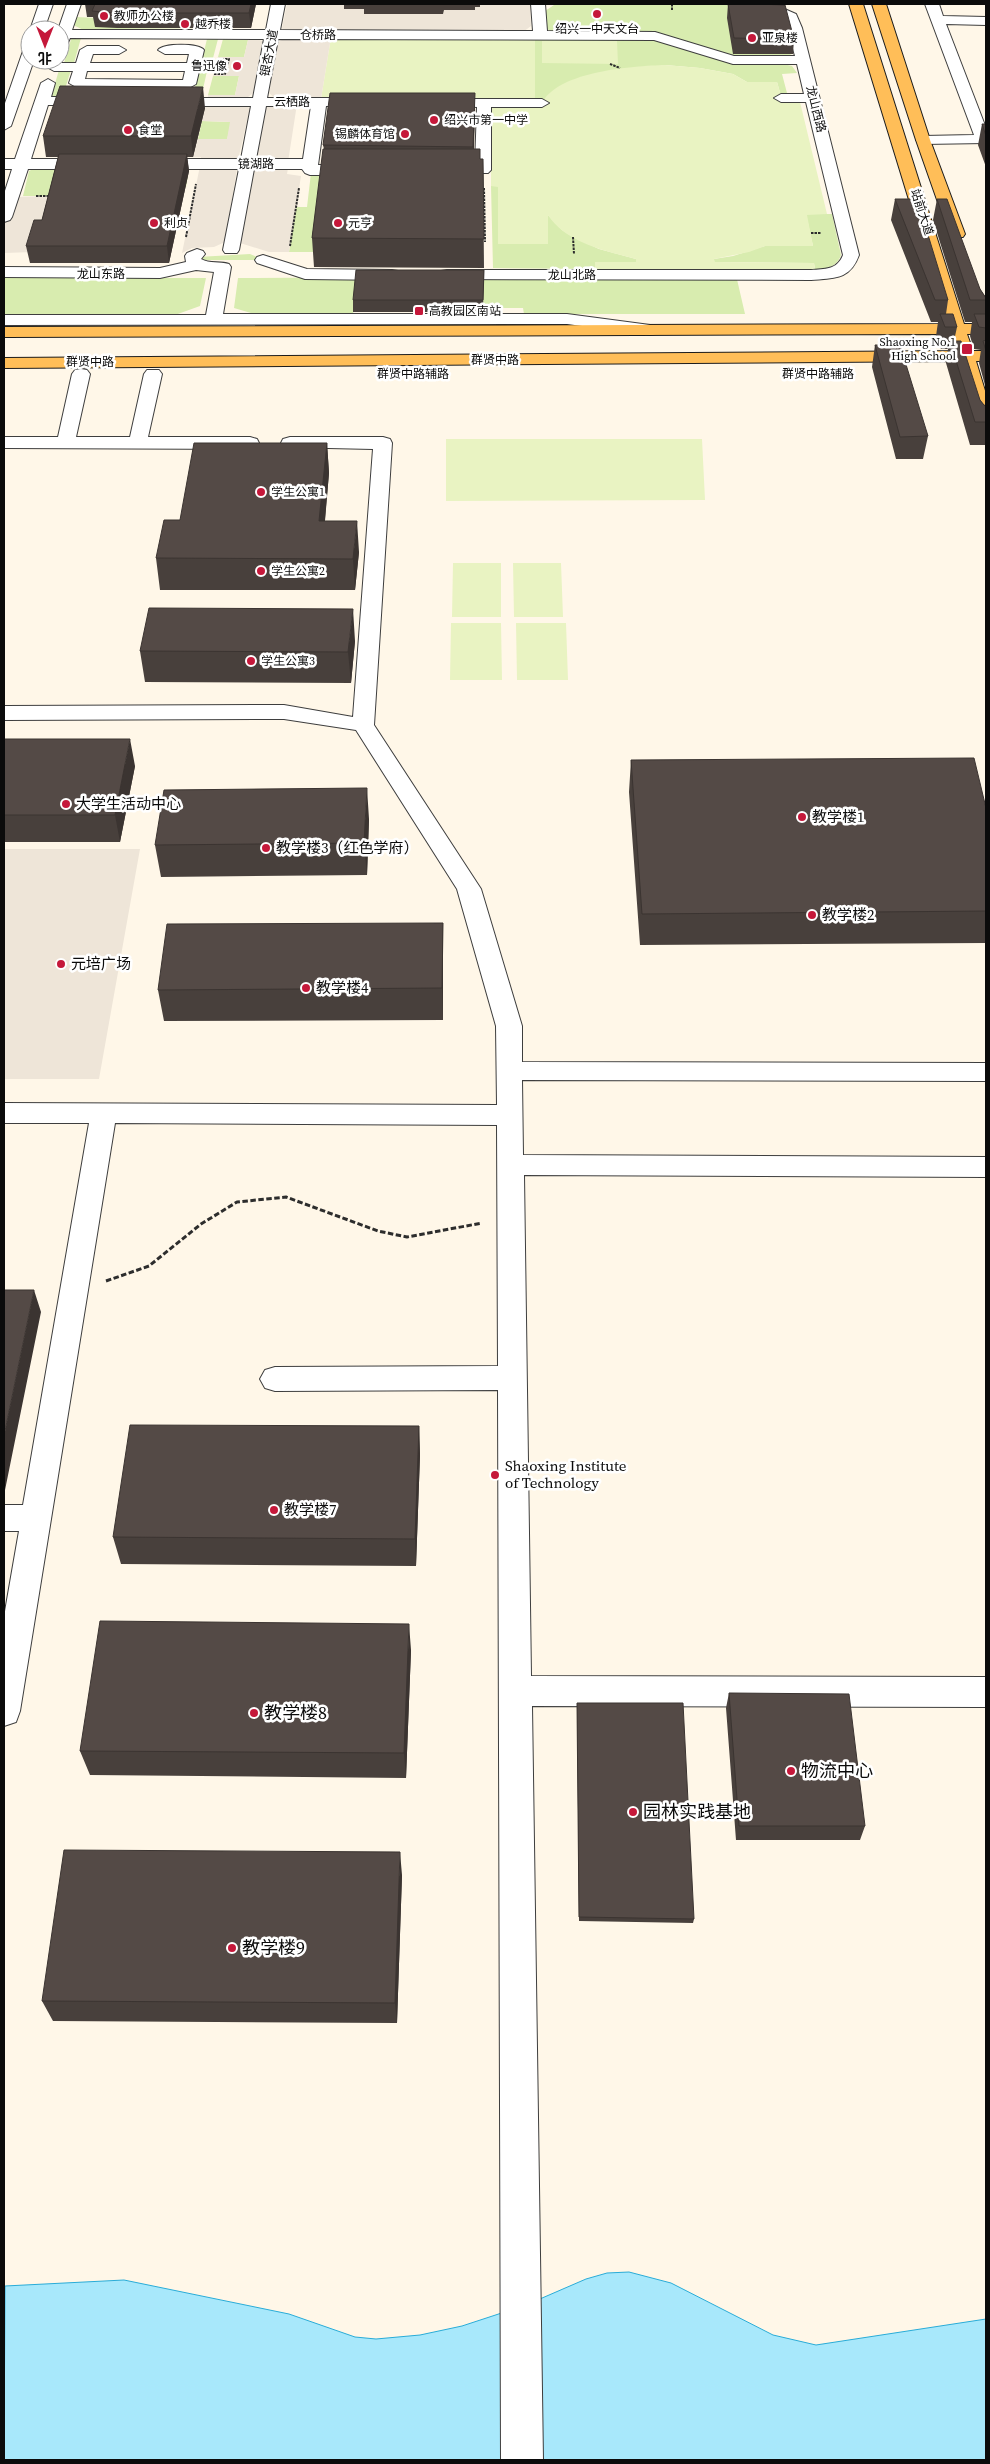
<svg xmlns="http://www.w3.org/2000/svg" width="990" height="2464" viewBox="0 0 990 2464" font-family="'Source Serif 4','Noto Sans SC',serif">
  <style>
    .green { fill: #d8ecaf }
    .pitch { fill: #e9f3c2 }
    .plaza { fill: #eee5d8 }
    .water { fill: #a8e8fb; stroke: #29acd8 }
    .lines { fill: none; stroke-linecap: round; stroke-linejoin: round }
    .minor-casing { stroke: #3e3e3e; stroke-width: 2 }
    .major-casing { stroke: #1c1c1c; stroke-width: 2 }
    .path-far1 { stroke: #2d2d2d; stroke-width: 2; stroke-dasharray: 2.5 1; stroke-linecap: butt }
    .path { stroke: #2d2d2d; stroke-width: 3; stroke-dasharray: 5.5 2.5; stroke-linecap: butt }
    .minor { fill: #fff; fill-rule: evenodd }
    .major { fill: #ffbe58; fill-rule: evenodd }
    .wall { fill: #48403c }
    .shaded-wall { fill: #3b3431 }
    .building { fill: #544a46; stroke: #3b3431 }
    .poi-dot { fill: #c5183a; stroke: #fff; stroke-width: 2 }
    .labels { text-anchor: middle; stroke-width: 5; stroke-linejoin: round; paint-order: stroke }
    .far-poi-label { font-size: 12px; fill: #0b0b0b; stroke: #fff; text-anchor: start }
    .far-street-label { font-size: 12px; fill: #0b0b0b; stroke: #fff }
    .poi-label { font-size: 15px; fill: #0b0b0b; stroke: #fff; text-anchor: start }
    .near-poi-label { font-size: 18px; fill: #0b0b0b; stroke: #fff; text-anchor: start }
  </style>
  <rect width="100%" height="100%" fill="#fff7e8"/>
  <path class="green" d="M554,5h191l29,14 20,34 -13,6h-48l-75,-25 -108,-3 -5,-4v-16z
    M76,17l22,1 19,10 92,1 -1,3h-120l-15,-7z
    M72,36l146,3 -6,23h9l-2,9h-12l-6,27 -150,-1 8,-27h12l-7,22h130l13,-53 -126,-1 -7,25h-10z
    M535,38h124l70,25 54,1 9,2 5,7 -15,1 5,19h15l1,3h-22l-4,-14h-30l-14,-8 -33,-6 -35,-3 -114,28 -6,7h-10z
    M223,39l25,1 -4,17h-26z
    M213,76h26l-4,19h-27z
    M202,121l29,1 -4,18 -29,-1z
    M56,167l30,8 102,1 -2,11 -128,-1 -3,10h-32l6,-25 6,-3z
    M311,173l164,1 -159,78h-27l7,-45h11z
    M491,186h7l49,28 15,16 11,7 26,12 37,10v3h-41v7l-102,-1z
    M806,214h26l9,41c-4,12 -14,14 -26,14l-1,-6 -100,-1v-3l19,-3 32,-10h48z
    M250,254l7,3 -2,3h-57v-3z
    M736,275l9,39h-221l-1,-6h-169l-1,6 -95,1 -24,-7 4,-30z
    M4,278h202l-6,28 -25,9h-171z"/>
  <path class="pitch" d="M331,37l204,1v62l-214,-1z
    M542,41h75l1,23 -76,-1z
    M665,65l35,3 33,6 14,8h30l4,14 19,6 27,112 -20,1 6,31h-48l-16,6 -35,7 1,3 99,1 1,6h-220v-7h41v-3c-30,-8 -70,-16 -88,-44v29h-50v-57l-7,-1v-78h49c11,-37 94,-42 125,-43z
    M446,439h256l3,61 -259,1z
    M453,563h48v54h-49z
    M513,563h48l2,54h-49z
    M451,623h50l1,57h-52z
    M516,623h50l2,57h-51z"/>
  <path class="plaza" d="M287,4h58l20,5 78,4 1,-3h31v-3h5v-3h50l1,22 -8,6 -240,-2 -1,-2z
    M223,37h28l14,5 -12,51 -5,4 -40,1v-3h27l4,-19h-26v-2h12l4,-15h-12l1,-2h26l4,-17 -25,-1z
    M288,37h43l-10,62h-45l-7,-6 9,-51z
    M206,104l40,2 4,2 -12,52 -38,2 1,-5h-8l5,-18h29l3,-17 -28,-1z
    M275,104h22l-9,58 -30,-2 -2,-3 9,-49z
    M200,166h30l7,3 -12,73 -11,5 -22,1 -10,5z
    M258,167l30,1 -1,6 14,2 -12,76h-20l-29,-9 12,-73z
    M55,196l-22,56 -29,1v-36l7,-20z
    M4,849h136l-41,230h-95z"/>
  <path class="water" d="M629,2272l42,11 102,52 43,10 170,-26v141h-982l1,-174 119,-6 165,34 66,23 21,2 44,-4 42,-9 64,-21 60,-26 21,-6z"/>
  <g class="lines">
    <defs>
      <path id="minor" d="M39,4h14l-9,26h-14z
        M67,4h14l-9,26h194l5,-26h14l-5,26 253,1 -2,-27h14l2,27 108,1 79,24h61l-10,-37 -29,-15h17l23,10 6,14 57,227c-9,25 -25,23 -48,25l-370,-1 -2,-4 2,-4 6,-1h364c14,-1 26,0 32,-15l-37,-153h-25l-7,-4 7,-4h23l-7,-30h-64l-79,-24 -376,-1 -11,59h101l7,4 -7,4h-42l-8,59h39l8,5 -8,5h-47l-5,-2 -3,-4h-48l-15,81 -2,3h-12l-2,-3 16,-81h-88l-8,-5 8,-5h90l10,-53h-83l-7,-4 7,-4h85l11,-59 -194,-1 -5,11 -5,1 -2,-20zM266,106h45l-8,53h-47z
        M925,4h14l4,12 43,1v8l-40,-1 40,104v15l-63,1 -7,-4 7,-4 51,-1z
        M87,46h32l7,4 -7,4h-26l-3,9h97l2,-9h-24l-7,-4c5,-7 41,-7 46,0l-8,34 -7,4 -113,-1 -7,-4 4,-12h-19l-7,-4 7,-4h22l4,-13zM87,71h98l-2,9 -98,-1z
        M30,47v13h4l-23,66 -7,4v-24l19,-55z
        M48,79l7,4 -4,14h42l7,4 -7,4h-45l-17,54h62l8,5 -8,5h-65l-16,48 -2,3 -6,2v-28l8,-25h-8v-10h11l26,-76z
        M466,99h76l7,4 -7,4h-51v63l-3,3h-46l-3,-3 8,-5h28l2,-58 -16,-1 -2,-3z
        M197,249l6,2 2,3 -4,5c9,5 18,2 28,5l2,3 -8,47h344l83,11 6,1 3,4 -3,4 -6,1 -83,-11 -563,1v-10h202l8,-43 -18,-2 -36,8 -156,-1v-10l156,1 26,-6 -1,-6 2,-3z
        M263,255l44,14 85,1 6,1 2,4 -2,4 -6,1 -87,-1 -48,-16 -2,-3 2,-3z
        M81,369l6,1 3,4 -14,63h54l14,-63 3,-4h12l3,4 -14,63h102l7,2 2,4 -2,4 -7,2 -246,-1v-11h54l14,-63 3,-4z
        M290,437h93l7,2 2,4 -18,282 107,164 41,137v36l464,1v18l-464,-1 1,75 463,2v20l-462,-2 7,501 455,1v30l-454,-1 11,754h-42l-3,-1070 -223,1 -10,-3 -5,-9 5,-9 10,-3 223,-1 -1,-241 -382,-2 -95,588 -4,11 -12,4v-109l15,-86h-15v-26h19l66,-382h-85v-20l493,2 -1,-79 -39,-137 -101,-159 -72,-11 -280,1v-14l280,-1 69,12 20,-268 -90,-2 -2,-4 2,-4z"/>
      <path id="major" d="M849,4h14l101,320h22v10h-19l6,17h13v10h-10l10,33v33l-6,-1 -3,-4 -19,-61 -954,7v-10l951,-7 -5,-17 -946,3v-10l943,-3z
        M872,4h14l44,136 35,94 -2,3h-12l-2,-3 -33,-94z"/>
    </defs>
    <use href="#minor" class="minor-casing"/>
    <use href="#major" class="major-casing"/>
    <path class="path-far1" d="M672,4v6
      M610,64l10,4
      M214,74h11l4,-15h-10
      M484,188l1,54
      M36,196h16
      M811,233h10
      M186,237l10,-53
      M573,237l1,17
      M290,246l9,-58"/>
    <path class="path" d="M106,1281l43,-15 52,-42 36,-22 49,-5 92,34 29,6 75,-14"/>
    <use href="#minor" class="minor"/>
    <use href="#major" class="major"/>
  </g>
  <path class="wall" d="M85,4h171l-5,24h-134l-22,-1 -2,-10h-6z
    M344,4h136v3h-5v3h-31l-1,4h-79v-5h-20z
    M728,4l66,35 -1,15h-60l-6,-36z
    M205,108l-12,49h-6l2,14 -20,92h-139l-4,-17 16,-26 16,-63h-12l-3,-21z
    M475,109l-1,40 6,10h3l1,109 -170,-1 -2,-29 12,-89 -1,-4z
    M982,124h4v43l-8,-22z
    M895,199l53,101 -2,14 11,13 -3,14 26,59 4,5 2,1v39h-16l-24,-82 2,-14h-7l-5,-13 2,-14h-7l-40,-102z
    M937,199l43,90 6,9v10l-1,6h1v75l-7,-26 2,-13 -7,-1 -4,-13 2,-14h-7l-32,-102z
    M484,270l-1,42h-130v-12z
    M875,345l53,91 -5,23h-27l-24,-92z
    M327,443l2,30 -4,48 34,31 -4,38h-195l-4,-32 24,-38z
    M355,641l-4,42 -206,-1 -5,-31z
    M4,739l131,27 -15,76h-116z
    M631,760l355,48v135l-346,2 -11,-153z
    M369,819l-2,56 -206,2 -6,-32z
    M443,923v97l-279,1 -6,-31z
    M419,1426l1,29 -4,111 -295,-2 -8,-27z
    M411,1650l-5,128 -316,-3 -10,-24z
    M729,1693l136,133 -5,14h-124l-10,-132z
    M577,1703l117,216 -1,4 -114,-2z
    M402,1875l-5,148 -344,-2 -11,-20z"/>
  <path class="shaded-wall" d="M251,4h5l-5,24 -2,-15z
    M203,87l2,21 -12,49 -2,-21z
    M475,93v16l-2,54v-16z
    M187,154l2,17 -20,92 -2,-17z
    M327,443l2,30 -7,79 -3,-31z
    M357,521l2,31 -4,38 -2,-31z
    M353,609l2,32 -4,42 -3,-31z
    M130,739l5,27 -15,76 -5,-27z
    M367,788l2,31 -2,56 -3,-32z
    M443,923v97l-1,-32z
    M34,1290l7,22 -37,183v-59z
    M419,1426l1,29 -4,111 -1,-27z
    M409,1624l2,26 -5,128 -2,-25z
    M400,1852l2,23 -5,148 -2,-20z"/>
  <path class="building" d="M95,4h156l-2,9h-134l-23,-2z
    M728,4h27l30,1 9,34 -60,-1z
    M60,86l143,1 -12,49h-148z
    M330,93h145l-2,54 -150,-2z
    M982,124h4v12z
    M323,149h157v10h3l1,80 -172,-1z
    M59,154h128l-20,92h-141l8,-26h8z
    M895,199h22l31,101h-13z
    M937,199h10l33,90 6,9v2h-16z
    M356,270h128l-1,30h-130z
    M940,314h13l4,13h-12z
    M974,314h12v14l-7,-1z
    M986,340v11l-3,-10z
    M950,341h11l19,59 4,5 2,1v16h-11z
    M875,345h25l28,91 -28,1z
    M194,443h133l-8,78h38l-4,38 -197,-1 8,-38h16z
    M149,608l204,1 -5,43 -208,-1z
    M4,739h126l-15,76h-111z
    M974,758l12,50v103l-344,3 -11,-154z
    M367,788l-3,55 -209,2 9,-55z
    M443,923l-1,65 -284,2 9,-66z
    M4,1290h30l-30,146z
    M130,1425l289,1 -4,113 -302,-2z
    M100,1621l309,3 -5,129 -324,-2z
    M729,1693l120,1 16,132h-126z
    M577,1703h106l11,216 -115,-2z
    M64,1850l336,2 -5,151 -353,-2z"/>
  <g class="poi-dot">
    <circle cx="597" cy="14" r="5"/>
    <circle cx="104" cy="16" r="5"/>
    <circle cx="185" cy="24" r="5"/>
    <circle cx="752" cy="38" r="5"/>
    <circle cx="237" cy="66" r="5"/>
    <circle cx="434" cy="120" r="5"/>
    <circle cx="128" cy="130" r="5"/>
    <circle cx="405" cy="134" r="5"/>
    <circle cx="154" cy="223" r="5"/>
    <circle cx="338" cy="223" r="5"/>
    <rect x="414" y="306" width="10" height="10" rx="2.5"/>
    <rect x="961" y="343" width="12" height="12" rx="2.5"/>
    <circle cx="261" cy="492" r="5"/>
    <circle cx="261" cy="571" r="5"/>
    <circle cx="251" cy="661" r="5"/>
    <circle cx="66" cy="804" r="5"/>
    <circle cx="802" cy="817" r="5"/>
    <circle cx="266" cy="848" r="5"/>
    <circle cx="812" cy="915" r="5"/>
    <circle cx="61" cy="964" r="5"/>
    <circle cx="306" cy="988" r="5"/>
    <circle cx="495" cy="1475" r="5"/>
    <circle cx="274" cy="1510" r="5"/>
    <circle cx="254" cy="1713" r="5"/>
    <circle cx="791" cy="1771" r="5"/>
    <circle cx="633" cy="1812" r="5"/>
    <circle cx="232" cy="1948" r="5"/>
  </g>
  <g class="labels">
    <g class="far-poi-label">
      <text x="114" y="20">教师办公楼</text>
      <text x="195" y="28">越乔楼</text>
      <text x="597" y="33" text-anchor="middle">绍兴一中天文台</text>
      <text x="762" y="42">亚泉楼</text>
      <text x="227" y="70" text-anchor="end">鲁迅像</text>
      <text x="444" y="124">绍兴市第一中学</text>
      <text x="138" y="134">食堂</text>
      <text x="395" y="138" text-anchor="end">锡麟体育馆</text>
      <text x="164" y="227">利贞</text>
      <text x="348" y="227">元亨</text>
      <text x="429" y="315">高教园区南站</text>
      <text x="956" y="346" text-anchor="end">Shaoxing No.1<tspan x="956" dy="14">High School</tspan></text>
      <text x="271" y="496">学生公寓1</text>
      <text x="271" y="575">学生公寓2</text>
      <text x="261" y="665">学生公寓3</text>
    </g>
    <g class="far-street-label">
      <text x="318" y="39">仓桥路</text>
      <text transform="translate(269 53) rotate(-79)" y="4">银杏大道</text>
      <text x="292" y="106">云栖路</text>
      <text transform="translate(816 109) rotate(76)" y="4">龙山西路</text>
      <text x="256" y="168">镜湖路</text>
      <text transform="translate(922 212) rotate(72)" y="4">站前大道</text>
      <text x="101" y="278">龙山东路</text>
      <text x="572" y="279">龙山北路</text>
      <text x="495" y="364">群贤中路</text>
      <text x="90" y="366">群贤中路</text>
      <text x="413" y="378">群贤中路辅路</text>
      <text x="818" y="378">群贤中路辅路</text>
    </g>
    <g class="poi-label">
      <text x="76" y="809">大学生活动中心</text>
      <text x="812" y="822">教学楼1</text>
      <text x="276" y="853">教学楼3（红色学府）</text>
      <text x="822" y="920">教学楼2</text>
      <text x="71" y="969">元培广场</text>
      <text x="316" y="993">教学楼4</text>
      <text x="505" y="1471">Shaoxing Institute<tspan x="505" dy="17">of Technology</tspan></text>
      <text x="284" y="1515">教学楼7</text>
    </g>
    <g class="near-poi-label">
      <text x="264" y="1719">教学楼8</text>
      <text x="801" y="1777">物流中心</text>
      <text x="643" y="1818">园林实践基地</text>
      <text x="242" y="1954">教学楼9</text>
    </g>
  </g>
  <rect width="990" height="2464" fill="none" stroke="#0b0b0b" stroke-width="10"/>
  <g transform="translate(45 45) rotate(180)"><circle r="24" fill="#ffffff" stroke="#9d9d9d"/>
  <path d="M0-4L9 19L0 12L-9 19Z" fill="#c5183a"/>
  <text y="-8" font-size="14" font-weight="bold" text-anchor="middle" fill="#0b0b0b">北</text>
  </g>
</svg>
